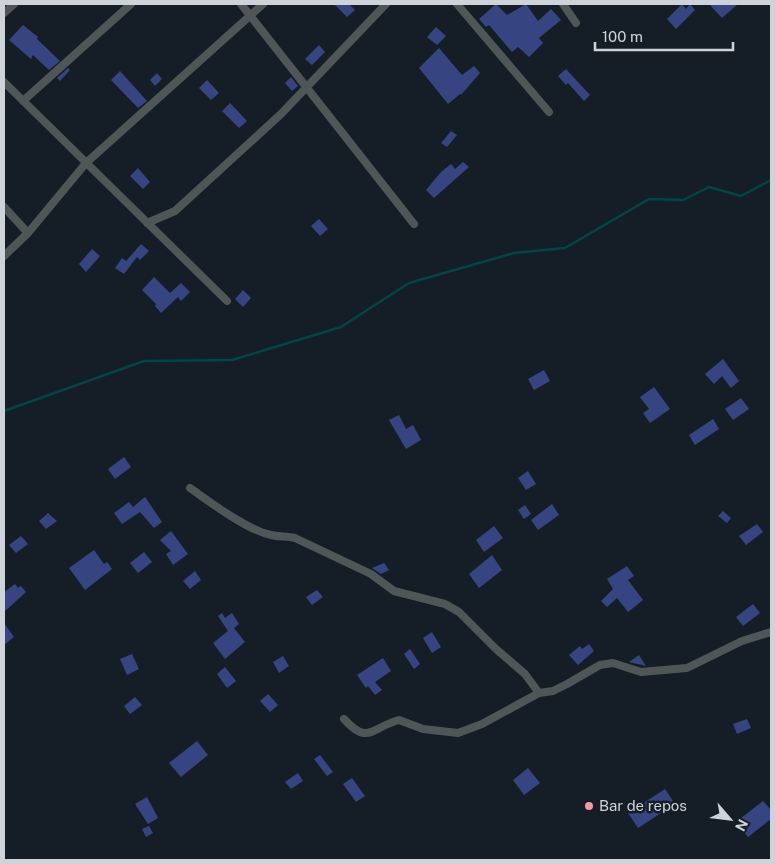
<svg xmlns="http://www.w3.org/2000/svg" width="775" height="864" viewBox="0 0 775 864" font-family="'Public Sans',sans-serif">
  <style>
    .lines { fill: none; stroke-linecap: round; stroke-linejoin: round }
    .stream { stroke: #004644; stroke-width: 2.5 }
    .building { fill: #364582 }
    .street { stroke: #4f5658; stroke-width: 8 }
    .poi-dot { fill: #f49aa2; stroke: #151e26; stroke-width: 2 }
    .labels { text-anchor: middle; stroke-width: 5; stroke-linejoin: round; paint-order: stroke }
    .poi-label { font-size: 15px; fill: #cdd3d9; stroke: #151e26; text-anchor: start }
  </style>
  <rect width="100%" height="100%" fill="#151e26"/>
  <g class="lines">
    <path class="stream" d="M4,411l140,-50 88,-1 109,-33 68,-44 105,-30 51,-5 84,-49 34,1 26,-13 32,9 30,-16"/>
  </g>
  <path class="building" d="M334,4h15l6,6 -8,7z
    M496,4l11,11 19,-11 12,17 13,-12 10,11 -22,18 4,5 -14,14 -11,-10 -6,5 -23,-27 -3,2 -7,-8z
    M682,4l4,5 4,-5 5,6 -19,19 -9,-10z
    M709,4h29l-16,14z
    M23,25l15,12 -1,2 23,22 -11,9 -16,-15 -2,4 -22,-19z
    M436,27l10,9 -9,9 -10,-8z
    M319,45l6,7 -13,13 -7,-6z
    M439,48l23,27 12,-9 6,7 -19,22 -1,-1 -12,10 -29,-36z
    M68,68l2,2 -10,11 -3,-3z
    M566,69l24,26 -6,6 -16,-18 -2,2 -8,-9z
    M120,71l27,30 -9,7 -27,-28z
    M157,73l5,6 -7,7 -5,-6z
    M291,77l7,9 -6,5 -7,-8z
    M207,80l12,13 -8,7 -12,-12z
    M230,103l17,18 -8,7 -17,-17z
    M451,131l6,4 -10,12 -6,-4z
    M463,162l6,5 -35,31 -8,-8 15,-18 10,-8 4,5z
    M138,168l12,14 -7,7 -13,-13z
    M319,219l9,10 -8,7 -9,-10z
    M141,244l8,7 -9,9 -3,-3 -13,17 -9,-6 7,-10 4,3z
    M92,249l8,7 -14,16 -7,-8z
    M154,277l16,16 11,-10 9,9 -9,9 -3,-4 -17,16 -6,-7 1,-2 -14,-14z
    M243,290l8,8 -8,9 -8,-8z
    M723,359l16,22 -8,7 -9,-12 -8,8 -9,-10z
    M544,370l6,11 -16,9 -6,-11z
    M654,387l16,22 -20,14 -7,-10 6,-4 -9,-12z
    M741,398l8,11 -16,11 -8,-11z
    M399,415l7,14 7,-4 8,15 -15,9 -17,-29z
    M713,419l6,10 -24,16 -6,-10z
    M124,457l7,10 -16,12 -7,-10z
    M528,471l8,13 -10,6 -8,-12z
    M145,497l17,25 -8,6 -14,-16 -18,12 -8,-11 15,-11 4,5z
    M552,504l7,11 -21,15 -7,-10z
    M525,505l6,9 -7,5 -6,-9z
    M723,511l8,7 -4,5 -9,-7z
    M48,513l9,8 -11,8 -7,-8z
    M757,524l6,8 -17,13 -7,-9z
    M494,526l9,12 -19,14 -8,-12z
    M171,531l17,23 -15,11 -7,-11 5,-3 -11,-11z
    M21,536l7,8 -12,9 -7,-8z
    M94,550l10,14 3,-2 5,7 -27,21 -16,-22z
    M144,552l8,10 -14,11 -8,-10z
    M492,555l10,15 -23,18 -10,-14z
    M384,563l5,7 -8,4 -9,-6z
    M627,566l7,10 -6,4 15,20 -15,12 -11,-14 -10,9 -6,-6 12,-12 -6,-10z
    M195,571l6,9 -11,9 -7,-8z
    M15,584l3,4 3,-2 5,6 -22,20v-20z
    M317,590l6,7 -11,8 -6,-8z
    M753,604l7,9 -17,13 -7,-9z
    M222,613l3,5 7,-5 7,11 -5,4 11,14 -20,17 -12,-16 15,-12 -10,-15z
    M4,623l10,14 -10,8z
    M432,632l9,15 -9,6 -9,-15z
    M589,644l5,7 -16,14 -9,-10 11,-9 2,3z
    M410,649l10,15 -6,5 -10,-15z
    M132,654l7,15 -12,6 -7,-16z
    M639,655l7,11 -17,-4z
    M283,656l6,10 -10,7 -6,-11z
    M383,658l8,13 -16,11 7,8 -7,5 -7,-9 -2,2 -9,-13z
    M225,667l11,14 -9,7 -10,-14z
    M268,694l10,11 -8,7 -10,-11z
    M135,697l7,8 -12,9 -6,-8z
    M747,719l4,9 -14,6 -4,-10z
    M197,741l11,14 -27,22 -12,-14z
    M320,755l13,17 -6,4 -13,-17z
    M528,768l12,15 -16,12 -11,-15z
    M298,773l5,8 -12,8 -6,-7z
    M352,778l13,18 -9,6 -13,-18z
    M665,789l10,15 -37,24 -10,-15z
    M147,797l11,21 -10,6 -13,-20z
    M763,801l8,9v9l-23,18 -12,-15z
    M149,826l4,7 -7,4 -4,-8z"/>
  <g class="lines">
    <path class="street" d="M241,4l173,220
      M457,4l92,108
      M563,4l13,19
      M4,13l10,-9
      M4,82l223,219
      M23,101l108,-97
      M4,207l24,26
      M147,223l28,-12 106,-97 105,-110
      M4,256l24,-23 58,-70 177,-159
      M190,488c20,14 57,42 81,47 8,2 16,1 24,3l76,36 23,17 51,13 14,8 37,37 29,25 14,19
      M344,719c24,27 28,8 55,1l24,9 35,4 24,-9 57,-31 14,-2 14,-7 33,-19 13,-2 28,9 46,-4 55,-27 29,-9"/>
  </g>
  <circle class="poi-dot" cx="589" cy="806" r="5"/>
  <g class="labels">
    <g class="poi-label">
      <text x="599" y="811">Bar de repos</text>
    </g>
  </g>
  <rect width="775" height="864" fill="none" stroke="#cdd3d9" stroke-width="10"/>
  <g transform="translate(730 819) rotate(118)" stroke="#151e26" stroke-width="4" paint-order="stroke">
  <path d="M0-4L9 19L0 12L-9 19Z" fill="#cdd3d9"/>
  <text y="-8" font-size="14" font-weight="bold" text-anchor="middle" fill="#cdd3d9">N</text>
  </g>
  <path d="M595 42v8h138v-8" fill="none" stroke="#cdd3d9" stroke-width="2.5"/>
  <text x="602" y="42" font-size="15" fill="#cdd3d9" stroke="#151e26" stroke-width="4" paint-order="stroke">100 m</text>
</svg>
